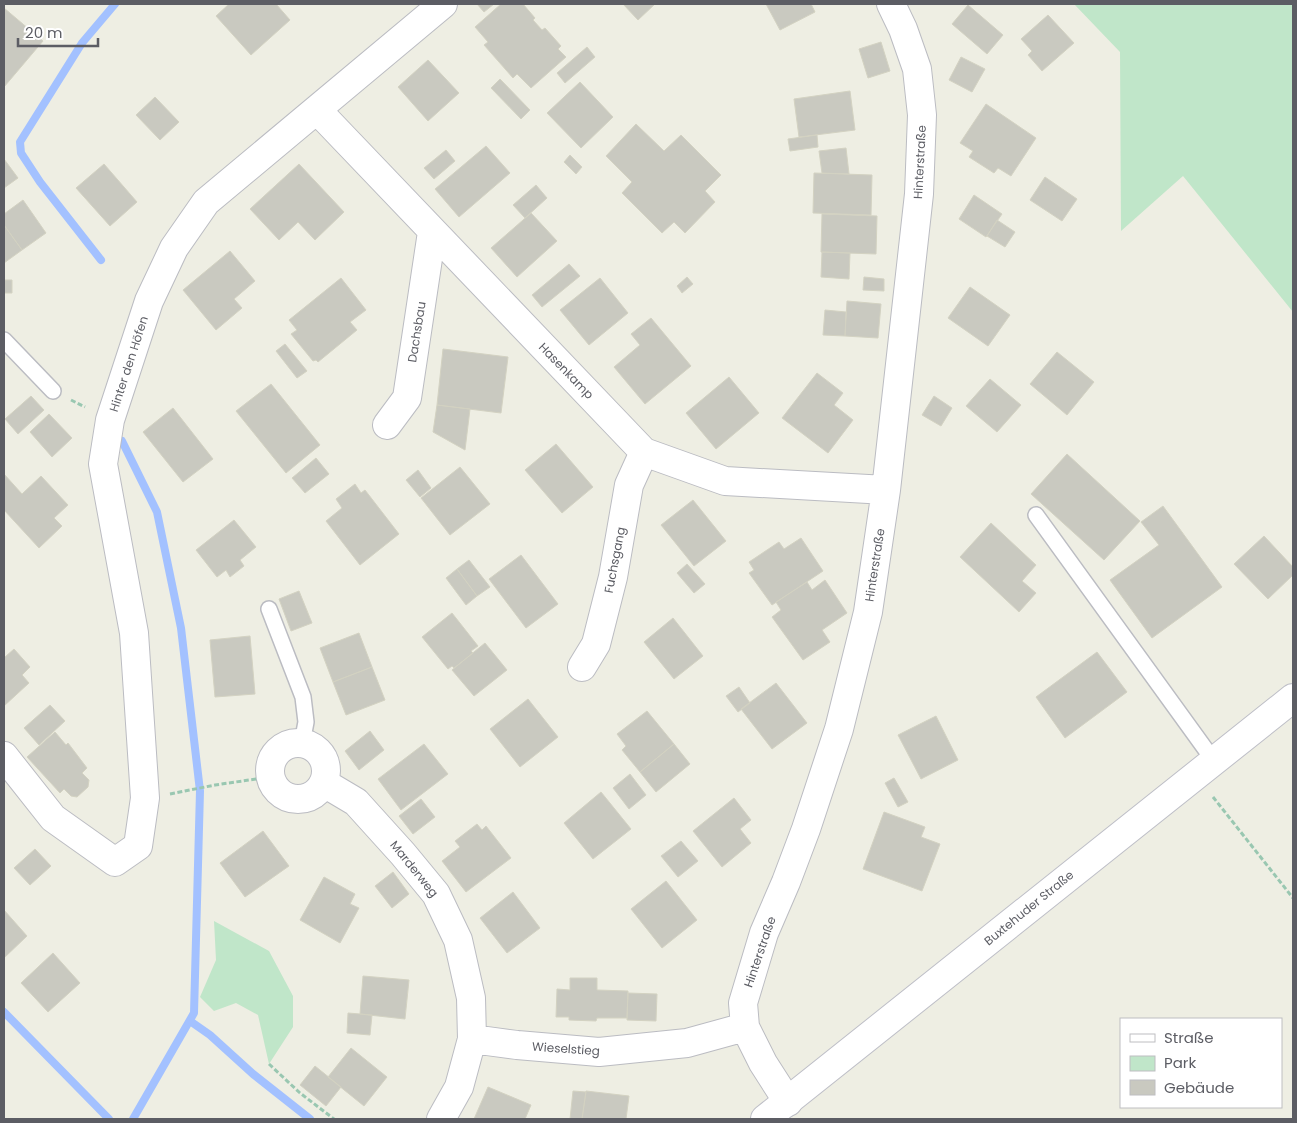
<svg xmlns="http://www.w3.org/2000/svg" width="1297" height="1123" viewBox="0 0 1297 1123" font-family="Poppins,sans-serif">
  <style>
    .green { fill: #c0e6c9 }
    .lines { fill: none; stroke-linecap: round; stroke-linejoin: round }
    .stream { stroke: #a3c1ff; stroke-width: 8 }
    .building { fill: #c9c9c0; stroke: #d3d2c2 }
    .lane-casing { stroke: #bbbcc2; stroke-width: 18 }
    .street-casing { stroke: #bbbcc2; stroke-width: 30 }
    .secondary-casing { stroke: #bebfc7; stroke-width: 30 }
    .path { stroke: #99c7b1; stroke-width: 3; stroke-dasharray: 5 2.5; stroke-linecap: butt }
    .lane { stroke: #fff; stroke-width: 15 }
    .street { stroke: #fff; stroke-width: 28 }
    .secondary { stroke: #fff; stroke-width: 28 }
    .labels { text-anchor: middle; stroke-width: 4; stroke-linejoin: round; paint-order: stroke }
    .street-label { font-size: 12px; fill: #5c5d64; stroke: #fff }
  </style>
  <rect width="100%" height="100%" fill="#eeeee3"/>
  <path class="green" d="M1074,4h219v308l-110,-136 -62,55 -1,-179z
    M214,921l55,30 24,45v31l-24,37 -11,-49 -22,-12 -22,8 -14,-14 16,-37z"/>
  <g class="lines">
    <path class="stream" d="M101,260l-61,-78 -19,-29 -1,-11 62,-99 33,-39
      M122,441l35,71 24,116 19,163 -6,222 -61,106
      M4,1012l105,107
      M190,1021l20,14 43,39 57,45"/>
  </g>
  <path class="building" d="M229,4h47l14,16 -39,35 -35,-39z
    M477,4h17l-10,8z
    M501,4h22l12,14 -2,2 9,10 3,-2 16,18 -3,3 8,8 -35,31 -14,-14 -4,4 -29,-33 4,-3 -13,-15z
    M623,4h32l-17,16z
    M766,4h45l4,8 -35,18z
    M968,5l35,30 -16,19 -35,-30z
    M4,8l39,33 -39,46z
    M1048,15l26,28 -32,28 -14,-16 4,-4 -11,-12z
    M881,42l9,29 -22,7 -9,-29z
    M587,47l8,10 -30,26 -8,-10z
    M961,57l24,12 -13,23 -23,-12z
    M428,60l31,33 -31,28 -30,-34z
    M500,79l30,31 -9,9 -30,-31z
    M580,82l33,35 -32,31 -34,-35z
    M850,91l5,39 -56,7 -5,-38z
    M155,97l24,25 -19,18 -24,-25z
    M986,104l50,34 -25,38 -13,-8 -4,5 -25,-16 4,-6 -13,-8z
    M636,124l28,27 17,-16 40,40 -16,16 10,11 -30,31 -11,-11 -12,11 -40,-40 10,-11 -26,-26z
    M817,135l1,12 -28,4 -2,-12z
    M486,146l24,27 -51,44 -24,-28z
    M846,148l3,26 -27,-1 -3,-22z
    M446,150l9,11 -21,18 -10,-11z
    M570,155l12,12 -6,7 -12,-12z
    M4,159l14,19 -14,10z
    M104,164l33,38 -27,24 -34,-38z
    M299,164l45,48 -29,28 -17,-18 -19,18 -29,-31z
    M814,173l58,2 -1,40 -58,-2z
    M1045,177l32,22 -15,22 -32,-21z
    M536,185l11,13 -22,20 -12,-13z
    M974,195l28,19 -16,23 -27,-18z
    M23,200l23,33 -24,17 -18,-25v-11z
    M531,213l26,28 -40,36 -26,-29z
    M822,214l55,2 -1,38 -55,-2z
    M997,220l18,12 -10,15 -18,-11z
    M4,225l18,25 -18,13z
    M230,251l25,30 -21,18 8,9 -26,22 -33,-40z
    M822,252l28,1 -1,26 -28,-2z
    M569,264l11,12 -38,31 -10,-12z
    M687,277l6,7 -11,9 -5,-7z
    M864,277l20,2v12l-21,-1z
    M341,278l25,32 -16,12 7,8 -39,32 -2,-2 -3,1 -22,-27 6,-4 -8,-10z
    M600,278l28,35 -39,32 -29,-35z
    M4,280h8v13h-8z
    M970,287l40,28 -22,31 -40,-28z
    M847,301l34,3 -3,34 -33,-2z
    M825,310l21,2 -1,24 -22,-1z
    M651,318l40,48 -46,38 -31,-37 26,-22 -9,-11z
    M285,344l22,27 -10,7 -21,-27z
    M443,349l65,8 -7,56 -64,-8z
    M1057,352l37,30 -27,33 -37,-31z
    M817,373l26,20 -9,12 19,15 -25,33 -46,-35z
    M729,377l30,36 -43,36 -30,-36z
    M990,379l31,26 -24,27 -31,-26z
    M271,384l49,61 -34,28 -50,-62z
    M31,396l13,14 -26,24 -13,-15z
    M934,396l18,12 -11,18 -19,-11z
    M437,405l33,4 -5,41 -32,-18z
    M173,408l40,51 -30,23 -40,-50z
    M49,414l23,24 -20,19 -22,-25z
    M556,444l37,43 -31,26 -37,-43z
    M1067,454l73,67 -36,39 -73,-66z
    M316,458l13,16 -24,19 -13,-15z
    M460,467l30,37 -40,31 -29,-37z
    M418,470l13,18 -11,9 -14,-17z
    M4,474l18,20 19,-18 27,29 -14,13 8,8 -23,22 -35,-38z
    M355,484l6,9 4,-3 34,44 -39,31 -34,-44 16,-13 -6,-9z
    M693,500l33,41 -32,25 -33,-41z
    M1163,506l59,81 -70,51 -42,-58 49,-35 -18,-23z
    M234,520l22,27 -16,13 4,6 -14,11 -4,-7 -9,7 -21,-27z
    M991,523l45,42 -14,16 14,12 -17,19 -59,-55z
    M1264,536l29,31v8l-25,24 -34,-35z
    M801,538l22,33 -51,34 -23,-32 5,-3 -5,-8 30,-20 5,7z
    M521,555l37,49 -32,24 -37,-49z
    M469,560l21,27 -13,9 -20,-27z
    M687,564l18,20 -11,9 -17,-20z
    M457,569l20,27 -11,9 -20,-27z
    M825,580l22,33 -25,17 8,12 -27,18 -31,-43 9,-7 -5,-8 31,-20 5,8z
    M299,591l13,32 -21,8 -12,-32z
    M452,613l26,33 -7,5 2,2 -19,15 -2,-2 -4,3 -26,-32z
    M673,618l30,38 -29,23 -30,-37z
    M359,633l13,34 -39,15 -13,-34z
    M250,636l5,58 -40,3 -5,-57z
    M485,643l22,27 -33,26 -22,-26z
    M14,649l16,18 -8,8 7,8 -25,23v-51l1,2z
    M1097,652l30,40 -62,46 -29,-41z
    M372,667l13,33 -39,15 -13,-33z
    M776,683l31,40 -35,26 -31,-40z
    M739,687l11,16 -12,9 -12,-16z
    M528,699l30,38 -38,30 -30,-38z
    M50,705l15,16 -26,24 -15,-17z
    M647,711l27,33 -34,28 -18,-22 4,-4 -9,-12z
    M936,716l22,44 -37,19 -23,-44z
    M370,731l14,19 -25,20 -14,-19z
    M55,732l11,13 2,-2 19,25 -5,5 7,7 -1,7 -11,10 -6,-1 -7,-7 -4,4 -33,-36z
    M424,744l24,30 -47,36 -23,-31z
    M674,744l16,20 -34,28 -16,-20z
    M630,774l16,21 -17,14 -16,-21z
    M894,778l14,24 -10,5 -13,-24z
    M601,792l30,37 -38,30 -29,-36z
    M734,798l17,22 -11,9 11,14 -29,24 -29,-36z
    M421,799l14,18 -22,17 -14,-18z
    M884,812l41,15 -4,10 19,7 -18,47 -59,-22z
    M477,824l5,6 4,-4 25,32 -45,34 -24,-31 18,-14 -5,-6z
    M263,831l26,35 -44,31 -25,-34z
    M681,841l17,20 -20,16 -17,-21z
    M35,849l16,17 -21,19 -16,-17z
    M393,872l16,22 -17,14 -17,-22z
    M324,877l31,17 -5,10 9,4 -19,35 -40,-23z
    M666,881l31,39 -35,28 -31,-39z
    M513,892l27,36 -33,25 -27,-35z
    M4,910l23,26 -23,22z
    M53,953l27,30 -32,29 -27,-29z
    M363,976l46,4 -4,39 -45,-5z
    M570,978h27v12l31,1 -1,27h-30l-1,3 -27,-1v-3h-13l1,-28 13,1z
    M628,993l29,1 -1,27 -29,-1z
    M348,1013l24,2 -2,20 -23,-2z
    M351,1048l36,29 -23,29 -36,-29z
    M315,1066l26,21 -15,19 -26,-21z
    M488,1087l43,18 -6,14h-51z
    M573,1091l13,1 -4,27h-12z
    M586,1091l43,5 -3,23h-44z"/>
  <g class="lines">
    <defs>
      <path id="lane" d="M4,340l49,51
        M1036,515l178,246
        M269,609l34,88 3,25 -4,21"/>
      <path id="street" d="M317,110l327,342 81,29 161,9
        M387,425l20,-27 25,-166
        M582,667l14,-23 17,-67 16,-92 15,-33
        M270 771a28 28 0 1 1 56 0a28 28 0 1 1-56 0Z
        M4,756l49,62 62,44 23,-16 7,-48 -11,-165 -31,-169 7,-44 39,-119 25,-53 32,-46 237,-198
        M324,783l32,19 47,52 33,40 22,46 13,58 1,41 -13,48 -18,32
        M472,1039l45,6 82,7 88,-9 58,-16
        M788,1102l-25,-39 -18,-36 -2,-24 21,-70 22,-51 20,-53 33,-100 29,-117 18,-122 33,-296 3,-79 -5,-46 -14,-40 -12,-25"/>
      <path id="secondary" d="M765,1119l528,-421"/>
    </defs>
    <use href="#lane" class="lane-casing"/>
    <use href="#street" class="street-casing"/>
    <use href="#secondary" class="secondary-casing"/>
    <path class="path" d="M71,400l14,7
      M170,794l45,-9 55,-8
      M1213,797l80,101
      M269,1064l31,29 34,26"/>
    <use href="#lane" class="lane"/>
    <use href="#street" class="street"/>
    <use href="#secondary" class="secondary"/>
  </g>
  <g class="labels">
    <g class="street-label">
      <text transform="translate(920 162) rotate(-87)" y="4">Hinterstraße</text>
      <text transform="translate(417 332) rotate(-81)" y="4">Dachsbau</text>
      <text transform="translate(129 364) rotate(-72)" y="4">Hinter den Höfen</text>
      <text transform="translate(566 371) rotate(46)" y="4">Hasenkamp</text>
      <text transform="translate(615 560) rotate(-79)" y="4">Fuchsgang</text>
      <text transform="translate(875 565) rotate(-81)" y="4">Hinterstraße</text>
      <text transform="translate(414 869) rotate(51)" y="4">Marderweg</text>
      <text transform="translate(1029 908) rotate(-39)" y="4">Buxtehuder Straße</text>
      <text transform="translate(760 952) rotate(-71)" y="4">Hinterstraße</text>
      <text transform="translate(566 1049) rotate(4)" y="4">Wieselstieg</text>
    </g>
  </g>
  <rect width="1297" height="1123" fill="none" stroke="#5c5d64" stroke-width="10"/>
  <rect x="1120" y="1018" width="162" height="90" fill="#ffffff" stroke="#bebec1"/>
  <rect x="1130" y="1034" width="25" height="8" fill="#ffffff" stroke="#bebec1"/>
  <text x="1164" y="1043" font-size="15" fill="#5c5d64">Straße</text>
  <rect x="1130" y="1056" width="25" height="15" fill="#c0e6c9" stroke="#bebec1"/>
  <text x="1164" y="1068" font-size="15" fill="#5c5d64">Park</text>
  <rect x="1130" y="1080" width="25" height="15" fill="#c9c9c0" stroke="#bebec1"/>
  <text x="1164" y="1093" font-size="15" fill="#5c5d64">Gebäude</text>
  <path d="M18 38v8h80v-8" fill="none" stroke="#5c5d64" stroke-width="2.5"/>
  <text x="25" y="38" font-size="15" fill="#5c5d64" stroke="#ffffff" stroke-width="4" paint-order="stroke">20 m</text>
</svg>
